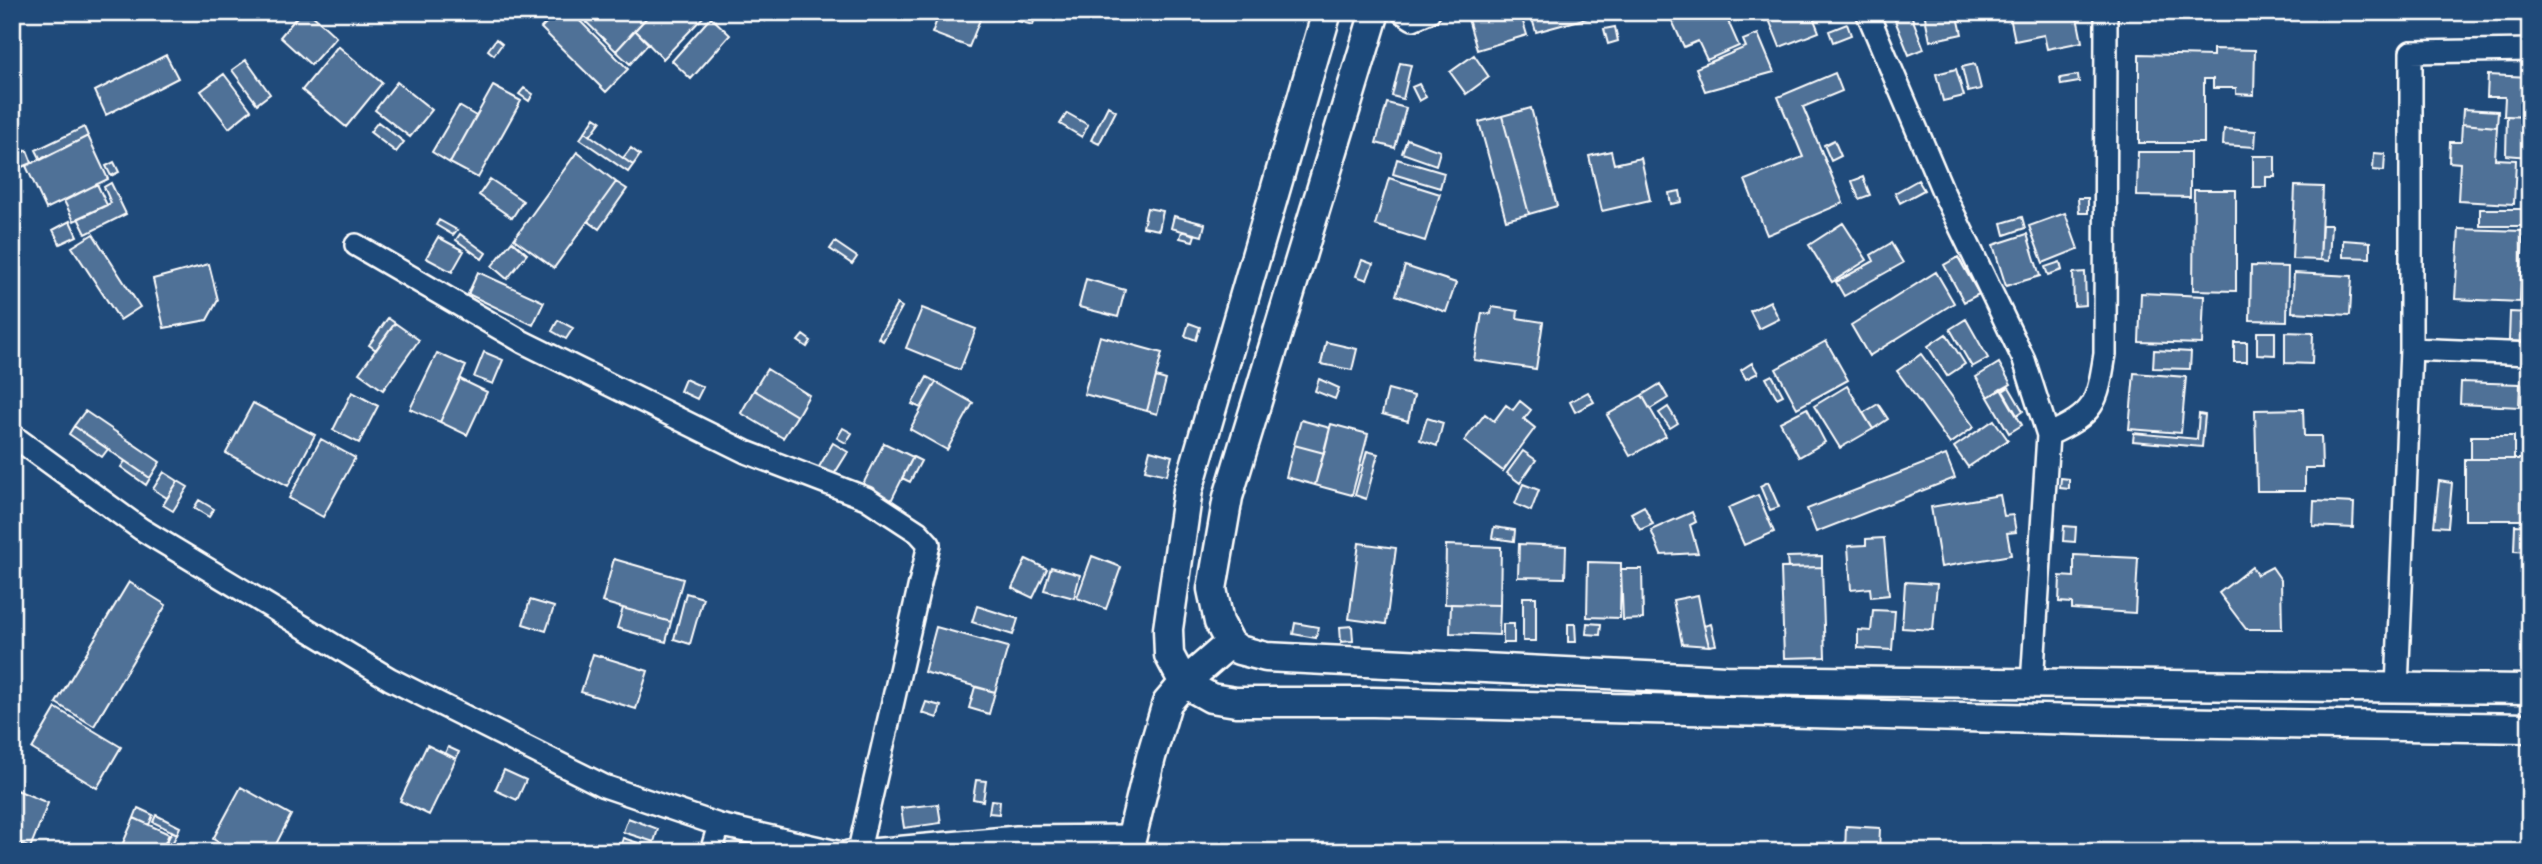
<svg xmlns="http://www.w3.org/2000/svg" width="2542" height="864" viewBox="0 0 2542 864" font-family="Kalam,sans-serif">
  <style>
    .building { fill: #507197; stroke: #fff; stroke-width: 2 }
    .lines { fill: none; stroke-linecap: round; stroke-linejoin: round }
    .street-casing { stroke: #fff; stroke-width: 26 }
    .secondary-casing { stroke: #fff; stroke-width: 33 }
    .street { stroke: #1f4a7a; stroke-width: 21 }
    .secondary { stroke: #1f4a7a; stroke-width: 28 }
  </style>
  <rect width="100%" height="100%" fill="#1f4a7a"/>
  <filter id="ink" filterUnits="userSpaceOnUse"><feTurbulence type="fractalNoise" baseFrequency=".0143" numOctaves="2"/><feDisplacementMap in="SourceGraphic" scale="14" xChannelSelector="R" yChannelSelector="G"/><feConvolveMatrix kernelMatrix="1 2 1 2 8 2 1 2 1" color-interpolation-filters="sRGB"/></filter>
  <g filter="url(#ink)">
    <path class="building" d="M301,12h8l27,25 -25,28 -31,-28z
      M557,12h14l57,57 -22,23 -65,-64z
      M576,12h76l-36,39z
      M652,12h56l-45,47 -28,-29z
      M754,12h18l-7,9z
      M940,12h43l-14,35 -37,-14z
      M999,12h37l-3,13 -35,-9z
      M1485,12h35l7,23 -50,15 -9,-31z
      M1530,12h72v2l-66,18z
      M1668,12h56l15,34 -32,14 -9,-19 -14,6z
      M1766,12h45l8,20 -39,15z
      M1907,12h3l14,37 -15,6 -15,-37z
      M1924,12h33l5,22 -32,7z
      M2009,12h67l6,30 -35,7 -3,-14 -29,6z
      M711,17l19,18 -39,44 -19,-18z
      M1847,24l4,11 -18,7 -4,-11z
      M1615,27l3,14 -10,3 -4,-15z
      M635,30l14,13 -19,21 -14,-13z
      M1758,34l16,38 -69,19 -9,-23 50,-21 -3,-7z
      M496,39l6,5 -8,11 -6,-5z
      M338,46l44,37 -36,44 -44,-37z
      M2213,49l42,1 -1,45 -18,-1v-6h-23v-9h-9v64h-65v-89l74,2z
      M166,55l12,23 -72,37 -11,-24z
      M1474,55l15,22 -23,17 -16,-22z
      M246,60l24,34 -13,10 -25,-34z
      M1400,63l11,2 -8,34 -11,-3z
      M1975,64l6,25 -13,3 -6,-25z
      M1956,69l8,27 -21,5 -7,-27z
      M1835,73l7,18 -39,16 40,96 -76,32 -22,-55 58,-23 -25,-60z
      M224,74l27,36 -22,18 -28,-37z
      M2078,75l1,7 -18,3 -1,-7z
      M2488,75l42,2v40l-26,-1 1,-19h-18z
      M397,82l35,28 -22,27 -35,-27z
      M1419,84l7,13 -7,4 -7,-14z
      M493,86l28,15 -43,77 -28,-15z
      M524,88l9,6 -4,7 -10,-7z
      M1387,103l19,5 -11,40 -19,-5z
      M459,106l17,10 -26,47 -18,-11z
      M1108,106l8,5 -17,33 -8,-4z
      M1531,108l26,98 -28,8 -27,-98z
      M2463,109l35,2 -1,16 -35,-3z
      M1067,113l21,12 -6,12 -22,-13z
      M1502,116l27,98 -23,6 -27,-98z
      M2507,116l23,1 -1,40 -23,-2z
      M595,117l6,4 -11,15 -5,-4z
      M378,122l26,20 -8,10 -26,-20z
      M2462,124l35,3 -2,32 21,1 -2,44 -56,-3 2,-38 -11,-1 1,-20h11z
      M84,127l4,9 -47,24 -5,-10z
      M2224,129l32,2 -1,16 -32,-2z
      M585,132l48,33 -5,7 -48,-33z
      M88,136l20,43 -62,30 -20,-43z
      M1407,139l33,12 -4,14 -34,-12z
      M1834,140l7,16 -10,5 -7,-16z
      M631,148l9,7 -7,10 -10,-7z
      M27,150l5,13 -10,4 -5,-12z
      M1611,151l3,13 27,-6 9,42 -48,11 -13,-55z
      M577,152l39,30 -62,86 -40,-29z
      M2138,152h52v45l-53,-1z
      M2374,153l11,1 -1,17 -11,-1z
      M2253,156h22v21h-9v10h-13z
      M1397,159l47,14 -4,15 -47,-14z
      M114,162l5,10 -8,4 -5,-10z
      M1863,177l7,18 -11,4 -7,-18z
      M1389,178l51,16 -15,47 -50,-16z
      M490,179l33,22 -11,17 -33,-23z
      M1918,180l6,10 -24,13 -5,-10z
      M616,182l11,7 -28,40 -11,-8z
      M111,183l15,31 -40,20 -8,-16 33,-15 -7,-16z
      M97,184l10,21 -33,16 -10,-20z
      M2295,186l28,1 -3,73 -28,-1z
      M2194,190h42v101l-43,-1z
      M1680,191l2,11 -11,2 -2,-11z
      M2078,198h10v15h-9z
      M1147,208l16,3 -4,19 -16,-3z
      M2480,209h48l-1,17h-47z
      M2065,213l13,36 -35,14 -14,-37z
      M1174,216l31,8 -3,12 -31,-8z
      M2022,217l3,11 -20,7 -3,-12z
      M439,220l18,10 -4,5 -17,-10z
      M70,221l7,15 -17,8 -7,-14z
      M1843,223l24,37 -35,22 -23,-37z
      M2322,225h9l-2,36 -9,-1z
      M2459,229l64,2 -3,71 -65,-3z
      M1182,231l13,4 -2,6 -13,-3z
      M93,234l47,73 -20,13 -48,-73z
      M460,234l26,19 -4,6 -26,-19z
      M2027,234l13,42 -34,10 -13,-41z
      M438,237l26,14 -12,21 -26,-14z
      M2343,240l27,2v16l-27,-1z
      M512,241l15,13 -20,25 -15,-13z
      M835,242l22,15 -5,7 -22,-15z
      M1891,243l12,20 -59,33 -8,-14 38,-21 -3,-6z
      M1958,257l21,37 -15,8 -20,-37z
      M1362,260l11,4 -6,16 -11,-4z
      M2060,262l2,8 -14,5 -3,-8z
      M209,264l9,36 -11,20 -43,8 -11,-49z
      M1405,266l51,17 -10,29 -50,-17z
      M2251,266l37,1 -1,54 -37,-1z
      M478,272l66,30 -11,23 -65,-31z
      M1936,272l18,31 -85,53 -18,-31z
      M2085,272l1,33 -12,1 -1,-33z
      M2294,273l58,3 -2,39 -58,-3z
      M1086,279l39,11 -7,27 -39,-10z
      M2141,293l63,3 -2,48 -63,-2z
      M1770,301l9,18 -20,10 -9,-18z
      M897,304l5,3 -19,34 -5,-3z
      M1492,307l26,4 -1,7 26,4 -7,47 -62,-9 8,-47 9,1z
      M922,308l54,21 -16,41 -54,-22z
      M2510,312l20,1v29l-21,-1z
      M388,318l7,5 -19,27 -7,-5z
      M1966,319l22,39 -16,9 -22,-38z
      M558,320l15,8 -7,11 -14,-8z
      M395,323l24,17 -36,50 -24,-17z
      M1189,323l11,4 -4,13 -11,-4z
      M2257,332h18v23l-18,-1z
      M2285,332l28,1 -1,31 -27,-1z
      M1946,334l19,30 -18,12 -19,-30z
      M803,335l8,6 -4,6 -9,-6z
      M1100,336l62,17 -15,58 -63,-17z
      M1826,341l22,39 -51,28 -21,-39z
      M1326,342l31,7 -5,21 -31,-6z
      M2234,342h13v20h-13z
      M2154,350l37,2 -1,17 -37,-1z
      M484,352l19,8 -10,24 -19,-7z
      M437,353l29,13 -26,56 -30,-13z
      M1921,354l53,73 -24,17 -53,-73z
      M1752,363l6,10 -12,6 -5,-9z
      M1999,363l12,21 -23,13 -12,-20z
      M767,369l42,26 -12,21 -43,-26z
      M2134,373l52,4 -5,56 -52,-4z
      M1772,375l11,20 -6,3 -11,-20z
      M927,377l9,5 -15,26 -9,-4z
      M1156,377l10,3 -9,34 -10,-3z
      M460,379l27,13 -20,43 -27,-13z
      M685,379l18,8 -6,12 -17,-8z
      M1319,379l20,9 -4,11 -20,-8z
      M936,382l37,21 -26,47 -37,-21z
      M2461,382l59,2 -1,23 -59,-3z
      M1660,384l8,14 -18,11 -8,-14z
      M2524,385h6v45h-7z
      M1847,386l26,43 -33,19 -26,-42z
      M2009,387l14,24 -6,4 -14,-24z
      M1388,389l26,7 -6,25 -26,-7z
      M2001,389l21,36 -13,8 -21,-36z
      M754,390l43,26 -14,22 -42,-25z
      M352,392l26,14 -19,37 -26,-13z
      M1588,392l6,10 -19,10 -5,-10z
      M1642,395l24,41 -36,20 -23,-41z
      M1520,401l11,9 -7,9 11,9 -32,43 -39,-30 21,-27 9,7 12,-16 7,5z
      M253,403l62,32 -27,51 -62,-33z
      M1878,404l10,15 -15,10 -10,-16z
      M1668,407l10,16 -8,5 -11,-15z
      M1807,408l18,34 -26,15 -19,-35z
      M2303,409l1,27h17l1,32h-17v23h-48l-2,-81z
      M85,411l75,51 -10,16 -76,-52z
      M2199,414l6,1 -3,32 -69,-6 1,-8 63,6z
      M1427,418l16,5 -6,23 -17,-6z
      M1301,420l29,8 -6,25 -30,-8z
      M1994,420l14,20 -40,27 -14,-20z
      M1331,424l37,10 -16,61 -37,-10z
      M74,426l34,23 -6,8 -33,-23z
      M843,428l9,5 -6,10 -9,-5z
      M2471,436h43v23h-43z
      M321,439l34,19 -32,59 -34,-19z
      M833,443l15,9 -15,24 -14,-9z
      M884,443l29,14 -23,46 -29,-15z
      M1294,445l30,8 -9,32 -29,-8z
      M1150,450l22,6 -5,19 -22,-5z
      M1367,451l11,3 -12,45 -11,-4z
      M1523,451l13,9 -16,23 -13,-10z
      M1946,455l9,23 -139,54 -9,-23z
      M913,457l8,4 -11,21 -8,-4z
      M2465,459h58l1,61h-59z
      M125,461l25,17 -4,7 -25,-18z
      M164,472l14,9 -11,17 -14,-9z
      M2061,478l8,1v10l-9,-1z
      M178,481l10,6 -15,24 -10,-6z
      M2439,481l13,2 -4,44 -14,-1z
      M1768,482l11,25 -9,3 -10,-24z
      M1523,484l16,6 -8,21 -16,-7z
      M1758,495l16,37 -30,13 -16,-37z
      M2000,495l4,21 9,-1 3,17 -9,1 4,22 -70,12 -10,-60z
      M199,500l15,9 -5,8 -15,-9z
      M2314,501l40,2 -1,25 -40,-2z
      M1644,506l9,18 -13,6 -9,-17z
      M1692,512l4,10 -6,3 8,28 -37,2 -10,-25z
      M2515,525l15,1v26l-16,-1z
      M2064,526l12,1 -1,15 -12,-1z
      M1494,527l21,3 -1,11 -22,-3z
      M1884,538l5,57 -18,2 -1,-9 -19,2 -3,-44 18,-1v-6z
      M1359,543l37,5 -10,76 -37,-5z
      M1519,544l47,2 -1,32 -47,-1z
      M1446,545l55,2 -1,58 -55,-1z
      M2074,555l64,3 -3,55 -63,-4v-6l-13,-1 1,-26 14,1z
      M1092,556l29,11 -15,42 -29,-11z
      M1822,556v11l-34,1 -1,-11z
      M614,559l69,20 -12,43 -69,-20z
      M1026,559l21,10 -14,29 -21,-10z
      M1588,562l33,1 -1,55 -33,-1z
      M1051,567l29,8 -6,23 -30,-8z
      M1822,567l3,90 -41,1 -3,-90z
      M2252,567l5,8 15,-8 9,13 1,49h-36l-27,-36z
      M1621,569h21l1,50 -20,1z
      M129,582l37,23 -72,121 -38,-23z
      M1905,582l32,2 -4,46 -31,-2z
      M686,593l17,5 -13,46 -16,-5z
      M1698,595l6,31 5,20 -27,-2 -9,-44z
      M1523,597h13v44h-13z
      M530,600l24,7 -8,24 -23,-7z
      M1451,604l49,1 -1,30 -49,-2z
      M977,606l41,13 -5,16 -41,-13z
      M623,608l48,14 -5,20 -49,-14z
      M1873,610l22,1 -3,39 -34,-2v-18l13,1z
      M1295,623l23,4 -2,11 -23,-4z
      M1587,623l14,1 -1,11 -14,-1z
      M1503,624h11v19h-11z
      M1568,624h7l1,18h-8z
      M1711,624l5,21 -7,1 -5,-20z
      M1352,626l1,15 -12,1 -1,-15z
      M936,627l72,20 -13,45 -71,-20z
      M593,654l55,17 -12,38 -55,-17z
      M975,687l20,5 -6,22 -20,-6z
      M926,702l15,4 -4,12 -15,-5z
      M56,708l65,39 -24,41 -65,-39z
      M427,745l29,14 -27,56 -29,-14z
      M448,747l11,5 -3,7 -11,-6z
      M504,770l22,10 -9,20 -22,-10z
      M976,780l10,1 -3,20 -10,-2z
      M241,787l50,28 -19,37h-37l-22,-13z
      M12,788l36,15 -18,45 -18,-8z
      M991,800l9,1 -1,13 -10,-1z
      M938,804l3,19 -37,5 -3,-20z
      M138,808l15,7 -4,10 -15,-7z
      M156,815l24,12 -3,7 -24,-12z
      M134,818l35,16 -8,18h-42z
      M628,818l30,11 -4,13 -31,-10z
      M1846,826l34,2 -1,24h-34z
      M172,831l5,3 -9,18h-6z
      M623,838l28,9 -2,5h-30z"/>
    <g class="lines">
      <defs>
        <path id="street" d="M1402,12l11,7 16,-7
          M1867,12l78,184 79,164 24,75 -16,249
          M356,245l167,97 223,110 120,46 52,34 11,12 -70,306
          M2411,349l119,5
          M12,435l129,94 249,150 214,107 115,39 118,27
          M2048,435c48,-22 49,-31 57,-81l1,-342
          M2397,688l14,-339v-297l119,-2
          M711,852l8,-27
          M848,852l169,-15 114,-1"/>
        <path id="secondary" d="M1327,12l-139,478 -20,139 1,26 15,28 27,15 25,4h137l787,20 370,6
          M1375,12l-147,485 -16,92 7,33 11,21 9,7 27,7 460,23 804,9
          M1128,852l23,-95 16,-54 17,-20 46,-40"/>
      </defs>
      <use href="#street" class="street-casing"/>
      <use href="#secondary" class="secondary-casing"/>
      <use href="#street" class="street"/>
      <use href="#secondary" class="secondary"/>
    </g>
  </g>
  <rect width="2542" height="864" fill="none" stroke="#1f4a7a" stroke-width="42"/>
  <rect x="21" y="21" width="2500" height="822" fill="none" stroke="#fff" stroke-width="2.5" filter="url(#ink)"/>
</svg>
